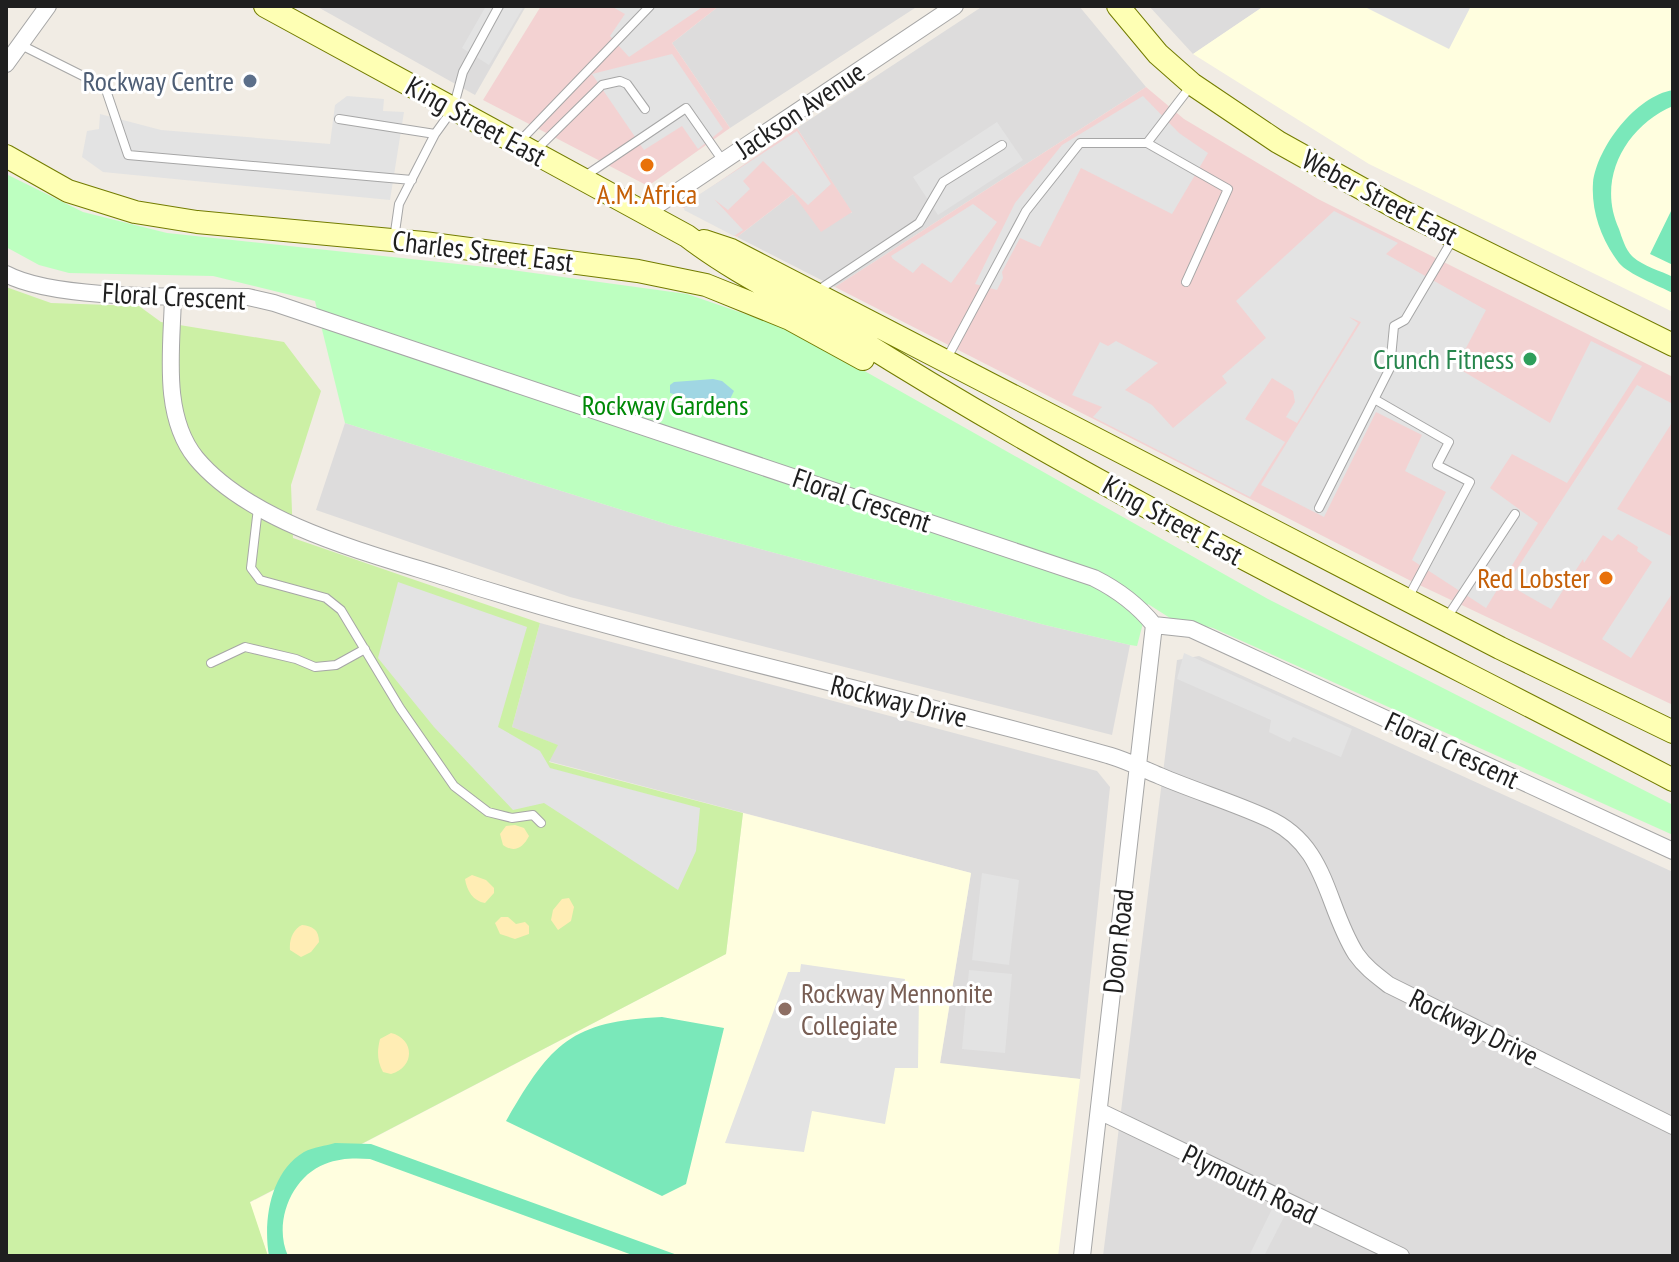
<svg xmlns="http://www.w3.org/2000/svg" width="1679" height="1262" viewBox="0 0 1679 1262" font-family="'PT Sans Narrow',sans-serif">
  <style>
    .residential { fill: #dddcdc }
    .commercial { fill: #f3d2d2 }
    .education { fill: #fffedf }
    .grass { fill: #ccf0a5 }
    .sand { fill: #ffedb4 }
    .park { fill: #bdffc0 }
    .pitch { fill: #7ae8ba }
    .parking { fill: #e3e3e3 }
    .water { fill: #a0d6e3 }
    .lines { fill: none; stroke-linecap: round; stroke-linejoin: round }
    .service-casing { stroke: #a6a6a6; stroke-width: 10 }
    .minor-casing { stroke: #a6a6a6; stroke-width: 18 }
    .secondary-casing { stroke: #737c00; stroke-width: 24 }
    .service { stroke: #fff; stroke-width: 8 }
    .minor { stroke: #fff; stroke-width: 16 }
    .secondary { stroke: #feffb4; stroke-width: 22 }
    .service-dot { fill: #5c6f8a; stroke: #fff; stroke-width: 3 }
    .food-dot { fill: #e8710a; stroke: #fff; stroke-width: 3 }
    .leisure-dot { fill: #2e9e5b; stroke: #fff; stroke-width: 3 }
    .education-dot { fill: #8d6e63; stroke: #fff; stroke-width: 3 }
    .labels { text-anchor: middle; stroke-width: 6; stroke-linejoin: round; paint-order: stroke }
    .service-label { font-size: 28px; fill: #4e5e75; stroke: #fff; text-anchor: end }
    .street-label { font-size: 28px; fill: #1f1f1f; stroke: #fff }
    .food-label { font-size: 28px; fill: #c56008; stroke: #fff }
    .leisure-label { font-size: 28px; fill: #27864d; stroke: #fff; text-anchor: end }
    .park-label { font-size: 28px; fill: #008907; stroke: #fff }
    .education-label { font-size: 28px; fill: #785e54; stroke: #fff; text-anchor: start }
  </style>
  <rect width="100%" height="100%" fill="#f1ece4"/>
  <path class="residential" d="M316,6h210l-51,89z
    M719,6h199l-188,122 -58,-85z
    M983,6h96l67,81 -311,200 -98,-50 56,-43 59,19 -55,-85z
    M1149,6h115l-71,48z
    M345,423l325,102 375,100 85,20 -18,90 -542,-138 -254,-87z
    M540,623l557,148 13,16 -30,292 -140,-15 31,-191 -423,-112 9,-16 -45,-18z
    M1199,656l474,216v384h-570l74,-596z"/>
  <path class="commercial" d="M541,6h178l-47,37 58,85 -82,58 -165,-86z
    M1146,87l38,32 134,80 355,178v328l-262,-124 -576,-294z
    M797,128l55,84 -31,20 -28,-38 -56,43 -55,-30z"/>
  <path class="education" d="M1264,6h409v306l-304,-148 -176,-110z
    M743,813l228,60 -31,190 140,16 -22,177h-790l-19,-53 477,-249z"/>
  <path class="grass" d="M6,287l45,16 88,3 22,16 123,20 37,49 -30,94 2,53 247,85 -28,104 46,18 -9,17 194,51 -17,141 -476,248 18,54h-262z"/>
  <path class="sand" d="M515,825l9,3 5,8c-6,12 -15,17 -26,9l-3,-11 6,-8z
    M472,875l14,5 8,8v5l-9,10c-12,-2 -18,-12 -20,-24z
    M569,898l5,9 -3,14 -13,9 -7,-10 2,-10 9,-11z
    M501,917h7l8,7 9,-2 4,4v8l-14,5 -15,-5 -5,-11z
    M302,925c11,1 17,5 17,17l-8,10 -10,5 -11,-7c-1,-10 3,-21 12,-25z
    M391,1033c24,6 24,34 0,41l-8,-2c-6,-11 -6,-21 -3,-33z"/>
  <path class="park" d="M6,174l77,38 84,21 338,36 182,25 105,36 476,269 405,206v30l-460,-207 -43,-10 -22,-14 -11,42 -7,-1 -85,-20 -375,-100 -325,-102 -30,-122 -102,-25 -144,-3 -30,-8 -33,-18z"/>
  <path class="pitch" d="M1673,90v16c-47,20 -77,73 -54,123 3,9 7,22 14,28 10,9 28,14 40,20v16c-14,-7 -45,-19 -54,-30 -17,-22 -28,-51 -26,-80 4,-36 43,-87 80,-93z
    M1673,207v58l-23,-11z
    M662,1017l62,11 -38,156 -24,12 -156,-75c44,-76 64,-100 156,-104z
    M335,1143l36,1 309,112h-45l-265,-97c-16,-1 -30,-1 -45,5 -34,13 -52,59 -37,92h-19c-6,-35 1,-84 35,-104 9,-5 22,-6 31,-9z"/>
  <path class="parking" d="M486,6h38l-35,59 -27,-17z
    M611,6h93l-75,51 -19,-21 15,-22z
    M1363,6h108l-22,43z
    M672,54l51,75 -25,20 -16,-23 -38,24 -52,-76z
    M347,96l37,3 -1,12 21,1 -14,88 -287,-28 -21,-15 5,-26 12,-2 1,-15 61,16 169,14 5,-39z
    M1143,96l36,37 29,20 -36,61 -91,-46 -41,79 -20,-9 -18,34 1,6 -6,12 -22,-6 40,-81 47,-58z
    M997,122l26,38 -85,55 -25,-38z
    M797,131l34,53 -23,21 -45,-44 -20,20 7,8 -22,21 -14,-11 29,31 -9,6 -50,-26 2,-7z
    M973,204l24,18 -46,61 -29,-20 -9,10 -20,-14 -2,-3z
    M1334,211l64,32 -12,11 100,56 -30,57 94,56 41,-82 51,25 -75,117 -55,-29 -22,34 48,35 -52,85 -74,-48 34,-68 -41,-21 17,-36 -46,-23 -52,105 -63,-32 100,-163 -12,-5 9,6 -61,100 -11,-6 9,-15 -2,-11 -21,-13 -27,41 40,23 -35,55 -157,-80 9,-10 -30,-12 28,-53 8,4 8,-5 42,22 -33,27 27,15 21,23 54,-45 -5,-7 44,-38 -30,-37z
    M1637,385l36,19v17l-56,88 56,28v55l-42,66 -29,-19 50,-77 -15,-11 1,-4 -20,-13 -6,7 -9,-6 -19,28 -1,-4 -32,50 -44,-25z
    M398,582l129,45 -29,100 42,24 10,17 150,40 -4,43 -18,39 -134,-87 -31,7 -79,-83 -56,-69z
    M1184,653l168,76 -11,28 -48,-20 -3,5 -21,-10 2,-12 -94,-41z
    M982,873l37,7 -10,85 -37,-5z
    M801,964l104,15 -2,12 16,2 -1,75h-23l-10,56 -73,-13 -8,41 -79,-9 63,-171h12z
    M969,970l43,4 -7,79 -43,-4z
    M1273,1207l13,6 -22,43h-15z"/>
  <path class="water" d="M713,379l9,2 12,10 -4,8 -27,4 -33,-10v-8l4,-3z"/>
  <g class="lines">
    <defs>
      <path id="service" d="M21,45l84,42 23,68 284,25
        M339,119l96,15
        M520,141l130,-135
        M1147,143l81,46 -42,93
        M534,152l68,-67 18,-4 7,3 18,25
        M585,176l101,-68 37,53
        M394,239l5,-35 36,-70 18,-25 10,-37 36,-66
        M817,291l102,-68 24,-41 59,-37
        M946,360l80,-149 54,-68h67l43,-56
        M1376,400l73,42 -12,23 33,17 -62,116
        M258,508l-7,60 9,12 66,18 15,12 59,98 54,78 34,26 24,6 21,-3 8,8
        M1319,508l71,-140 4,-42 11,-6 49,-83
        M1446,619l69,-105
        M211,663l34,-16 51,12 19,8 21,-2 29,-16"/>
      <path id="minor" d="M6,64l42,-58
        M644,214l311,-208
        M6,274c50,27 183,22 242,23l26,6 820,275c24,12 43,26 60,47
        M173,296c-1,51 -12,119 23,162 55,66 172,95 252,120 218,70 443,115 663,178 17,5 32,13 49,20 35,15 72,26 107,42 61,27 58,87 89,136 9,13 20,21 33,31l284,141
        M1154,625l37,4 482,222
        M1099,1111l302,145
        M1082,1256l72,-631"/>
      <path id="secondary" d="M265,6l422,230c52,40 111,66 166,100 263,166 545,300 820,444
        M1118,6l40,48 34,30 86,58 124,69 271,134
        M6,156l62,35 67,21 62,10 227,21 214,28 68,14 84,34 73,40
        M704,241l27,9 769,398 173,84"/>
    </defs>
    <use href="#service" class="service-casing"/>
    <use href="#minor" class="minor-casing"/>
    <use href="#secondary" class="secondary-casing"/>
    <use href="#service" class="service"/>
    <use href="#minor" class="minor"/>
    <use href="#secondary" class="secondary"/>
  </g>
  <circle class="service-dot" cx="250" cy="81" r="8"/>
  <g class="food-dot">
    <circle cx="647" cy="165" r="8"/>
    <circle cx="1606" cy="578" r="8"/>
  </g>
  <circle class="leisure-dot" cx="1530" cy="359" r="8"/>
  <circle class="education-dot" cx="785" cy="1009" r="8"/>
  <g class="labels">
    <g class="service-label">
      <text x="234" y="91">Rockway Centre</text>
    </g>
    <g class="street-label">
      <text transform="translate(800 110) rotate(-34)" y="10">Jackson Avenue</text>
      <text transform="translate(476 121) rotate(29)" y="10">King Street East</text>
      <text transform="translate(1380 197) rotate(28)" y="10">Weber Street East</text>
      <text transform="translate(483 251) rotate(7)" y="10">Charles Street East</text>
      <text transform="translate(174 296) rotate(3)" y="10">Floral Crescent</text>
      <text transform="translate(862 500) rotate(19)" y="10">Floral Crescent</text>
      <text transform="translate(1173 520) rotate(29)" y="10">King Street East</text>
      <text transform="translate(899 701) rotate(14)" y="10">Rockway Drive</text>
      <text transform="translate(1452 750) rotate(25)" y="10">Floral Crescent</text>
      <text transform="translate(1118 941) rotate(-84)" y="10">Doon Road</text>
      <text transform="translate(1474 1027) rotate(26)" y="10">Rockway Drive</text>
      <text transform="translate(1250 1184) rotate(26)" y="10">Plymouth Road</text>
    </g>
    <g class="food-label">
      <text x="647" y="204">A.M. Africa</text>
      <text x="1590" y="588" text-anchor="end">Red Lobster</text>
    </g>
    <g class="leisure-label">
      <text x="1514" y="369">Crunch Fitness</text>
    </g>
    <g class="park-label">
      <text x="665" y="415">Rockway Gardens</text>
    </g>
    <g class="education-label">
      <text x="801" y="1003">Rockway Mennonite<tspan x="801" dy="32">Collegiate</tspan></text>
    </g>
  </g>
  <rect width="1679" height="1262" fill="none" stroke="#1f1f1f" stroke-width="16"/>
</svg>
